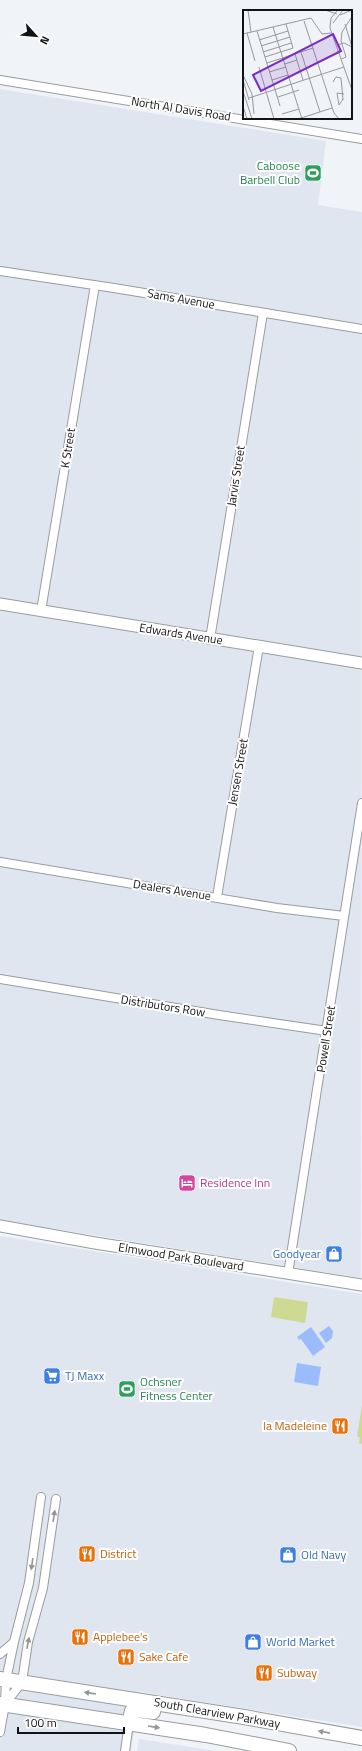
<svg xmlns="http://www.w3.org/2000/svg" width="362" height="1751" viewBox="0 0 362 1751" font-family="'Titillium Web',sans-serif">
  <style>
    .built { fill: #dfe6f0 }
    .green { fill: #ceda93 }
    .water { fill: #9bbcfb }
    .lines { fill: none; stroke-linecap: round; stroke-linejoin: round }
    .minor-casing { stroke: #999c9f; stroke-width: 10 }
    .tertiary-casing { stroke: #999c9f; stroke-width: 13 }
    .trunk-casing { stroke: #999c9f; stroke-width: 16 }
    .minor { stroke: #fff; stroke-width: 8 }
    .tertiary { stroke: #fff; stroke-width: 11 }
    .trunk { stroke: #fff; stroke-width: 14 }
    .oneway { fill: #949595 }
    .labels { text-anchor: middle; stroke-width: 4; stroke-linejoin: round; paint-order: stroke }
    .street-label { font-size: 12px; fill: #121314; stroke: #fff }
    .leisure-label { font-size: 12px; fill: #27864d; stroke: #fff; text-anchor: end }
    .hotel-label { font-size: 12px; fill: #b23c85; stroke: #fff; text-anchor: start }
    .shop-label { font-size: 12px; fill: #366cbe; stroke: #fff; text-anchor: start }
    .food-label { font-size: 12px; fill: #c56008; stroke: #fff; text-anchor: start }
    .inset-road { fill: none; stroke: #97999c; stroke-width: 1 }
    .view { fill: #7b2cbf; fill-opacity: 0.15; stroke: #7b2cbf; stroke-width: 2 }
    .inset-edge { fill: none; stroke: #121314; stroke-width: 2 }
  </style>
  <rect width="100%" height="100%" fill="#f0f3f7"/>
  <path class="built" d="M0,89l326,52 -8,64 44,7 -1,1066 -361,-58z
    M0,1236l362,58v433l-222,-35 -9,59h-131z
    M139,1739l78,12h-80z"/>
  <path class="green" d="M274,1297l34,5 -3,21 -34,-6z
    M362,1405v39l-3,-1 1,-5 -3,-2z"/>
  <path class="water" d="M329,1326l4,5 -1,7 -6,5 -7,-10z
    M311,1327l14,20 -12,9 -12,-17 -2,1 -2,-3z
    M297,1363l24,4 -3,19 -24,-4z"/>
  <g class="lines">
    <defs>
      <path id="minor" d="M0,80l362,59
        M0,271l114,17 248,41
        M41,611l54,-326
        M210,639l53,-326
        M0,862l277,46 67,8
        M217,897l42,-251
        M0,979l219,36 108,16
        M288,1274l74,-471
        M0,1654l14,-12 15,-59 12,-86
        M5,1704l17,-22 6,-40 15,-54 13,-89
        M0,1732l5,-28 1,-24 8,-38
        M125,1751l4,-28"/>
      <path id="tertiary" d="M0,604l362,59
        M0,1226l95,17 267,42"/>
      <path id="trunk" d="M0,1679l244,38 118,21
        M0,1704l206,31 83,16
        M129,1723l3,-12 4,-1 17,2"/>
    </defs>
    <use href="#minor" class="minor-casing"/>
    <use href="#tertiary" class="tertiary-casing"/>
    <use href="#trunk" class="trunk-casing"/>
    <use href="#minor" class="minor"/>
    <use href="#tertiary" class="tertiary"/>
    <use href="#trunk" class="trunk"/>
  </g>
  <defs><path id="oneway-solid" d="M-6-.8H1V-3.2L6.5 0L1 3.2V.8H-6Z"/></defs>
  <g class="oneway">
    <use href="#oneway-solid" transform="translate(54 1516) rotate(-81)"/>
    <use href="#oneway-solid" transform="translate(32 1564) rotate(98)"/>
    <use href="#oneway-solid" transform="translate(28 1643) rotate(-79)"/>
    <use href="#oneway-solid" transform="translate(90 1693) rotate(-171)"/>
    <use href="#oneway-solid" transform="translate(154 1727) rotate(9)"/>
    <use href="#oneway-solid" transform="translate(324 1732) rotate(-169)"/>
  </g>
  <defs>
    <symbol id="stadium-square" viewBox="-11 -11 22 22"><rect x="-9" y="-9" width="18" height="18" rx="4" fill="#2e9e5b" stroke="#fff"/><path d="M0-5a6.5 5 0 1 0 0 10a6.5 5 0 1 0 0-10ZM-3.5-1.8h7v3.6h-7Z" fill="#fff"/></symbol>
    <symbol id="hotel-square" viewBox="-11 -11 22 22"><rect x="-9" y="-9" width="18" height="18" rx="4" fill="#d1479c" stroke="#fff"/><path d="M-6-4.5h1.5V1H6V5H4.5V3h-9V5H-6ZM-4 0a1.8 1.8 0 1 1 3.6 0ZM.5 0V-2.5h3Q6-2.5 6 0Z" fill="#fff"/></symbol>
    <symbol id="shop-square" viewBox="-11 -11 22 22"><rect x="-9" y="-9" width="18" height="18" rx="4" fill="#3f7fe0" stroke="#fff"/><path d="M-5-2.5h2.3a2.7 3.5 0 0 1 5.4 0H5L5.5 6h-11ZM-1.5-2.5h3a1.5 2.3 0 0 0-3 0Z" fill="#fff"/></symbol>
    <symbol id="supermarket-square" viewBox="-11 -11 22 22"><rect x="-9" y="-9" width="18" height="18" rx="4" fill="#3f7fe0" stroke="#fff"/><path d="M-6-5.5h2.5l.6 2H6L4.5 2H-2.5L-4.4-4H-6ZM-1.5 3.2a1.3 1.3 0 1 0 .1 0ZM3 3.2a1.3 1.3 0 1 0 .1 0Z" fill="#fff"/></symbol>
    <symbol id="restaurant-square" viewBox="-11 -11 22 22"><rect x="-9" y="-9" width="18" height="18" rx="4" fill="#e8710a" stroke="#fff"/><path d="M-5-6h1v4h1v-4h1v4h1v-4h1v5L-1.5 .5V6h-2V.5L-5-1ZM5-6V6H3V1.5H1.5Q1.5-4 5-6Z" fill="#fff"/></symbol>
  </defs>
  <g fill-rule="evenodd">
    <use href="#stadium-square" x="303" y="163" width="20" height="20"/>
    <use href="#hotel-square" x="177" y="1173" width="20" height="20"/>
    <use href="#shop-square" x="324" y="1244" width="20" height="20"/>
    <use href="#supermarket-square" x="42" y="1366" width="20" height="20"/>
    <use href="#stadium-square" x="117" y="1379" width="20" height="20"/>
    <use href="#restaurant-square" x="330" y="1416" width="20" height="20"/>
    <use href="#restaurant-square" x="77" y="1544" width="20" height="20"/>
    <use href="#shop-square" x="278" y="1545" width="20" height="20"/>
    <use href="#restaurant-square" x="70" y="1627" width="20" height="20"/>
    <use href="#shop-square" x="243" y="1632" width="20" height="20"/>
    <use href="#restaurant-square" x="116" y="1647" width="20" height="20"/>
    <use href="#restaurant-square" x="254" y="1663" width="20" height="20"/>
  </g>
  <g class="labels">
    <g class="street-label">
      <text transform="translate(181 109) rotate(9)" y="4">North Al Davis Road</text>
      <text transform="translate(181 299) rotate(10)" y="4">Sams Avenue</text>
      <text transform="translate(68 448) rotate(-81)" y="4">K Street</text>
      <text transform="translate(236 476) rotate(-81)" y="4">Jarvis Street</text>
      <text transform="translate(181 634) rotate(9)" y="4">Edwards Avenue</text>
      <text transform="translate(238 772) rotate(-80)" y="4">Jensen Street</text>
      <text transform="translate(172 890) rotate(9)" y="4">Dealers Avenue</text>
      <text transform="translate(163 1006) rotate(9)" y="4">Distributors Row</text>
      <text transform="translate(326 1039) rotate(-81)" y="4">Powell Street</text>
      <text transform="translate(181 1257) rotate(9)" y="4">Elmwood Park Boulevard</text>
      <text transform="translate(217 1713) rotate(10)" y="4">South Clearview Parkway</text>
    </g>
    <g class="leisure-label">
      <text x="300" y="170">Caboose<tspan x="300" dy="14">Barbell Club</tspan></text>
      <text x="140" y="1386" text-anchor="start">Ochsner<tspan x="140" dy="14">Fitness Center</tspan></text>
    </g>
    <g class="hotel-label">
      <text x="200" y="1187">Residence Inn</text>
    </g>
    <g class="shop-label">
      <text x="321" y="1258" text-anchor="end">Goodyear</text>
      <text x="65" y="1380">TJ Maxx</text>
      <text x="301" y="1559">Old Navy</text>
      <text x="266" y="1646">World Market</text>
    </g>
    <g class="food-label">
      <text x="327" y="1430" text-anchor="end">la Madeleine</text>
      <text x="100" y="1558">District</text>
      <text x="93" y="1641">Applebee's</text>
      <text x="139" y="1661">Sake Cafe</text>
      <text x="277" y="1677">Subway</text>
    </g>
  </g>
  <g transform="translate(243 10)">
    <rect width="109" height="109" fill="#f0f3f7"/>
    <path class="inset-road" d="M5,0l3,22M82,0l12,4M95,0l-7,8 -1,10 22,62M97,5l12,-5M61,11l30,92 5,6M90,13l10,-13M102,14l7,23M30,17l29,92M14,21l23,75M4,23l8,28M0,24l68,-16 11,16 9,-1M16,30l29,-9M94,35l7,-2 8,4M18,36l29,-9M20,42l28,-9M58,42l19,60M52,44l8,26M22,47l28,-9 -7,-24M98,49l5,-2 -5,-16 1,-9 9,-14M24,53l46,-15M42,54l12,-4M16,57l15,52M26,62l17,-5M0,65l9,19 2,20M0,70l6,20M29,70l16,-5M90,72l3,-5 5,1 2,22M0,81l9,28M35,87l21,-7M6,88l95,-31M100,89l-4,6 -2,-12 7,1M0,96l4,13M39,104l17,-5M55,109l34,-11"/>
    <path class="view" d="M90,24l8,17 -80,40 -8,-16z"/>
    <rect width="109" height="109" class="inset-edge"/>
  </g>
  <g transform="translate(36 36) rotate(117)" stroke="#ffffff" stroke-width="3" paint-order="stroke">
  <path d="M0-3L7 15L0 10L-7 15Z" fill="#121314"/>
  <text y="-6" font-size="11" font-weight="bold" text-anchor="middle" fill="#121314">N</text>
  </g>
  <path d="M18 1727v6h106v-6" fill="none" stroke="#121314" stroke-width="2"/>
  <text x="24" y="1727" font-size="12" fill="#121314" stroke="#ffffff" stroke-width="3" paint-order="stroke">100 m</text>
</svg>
